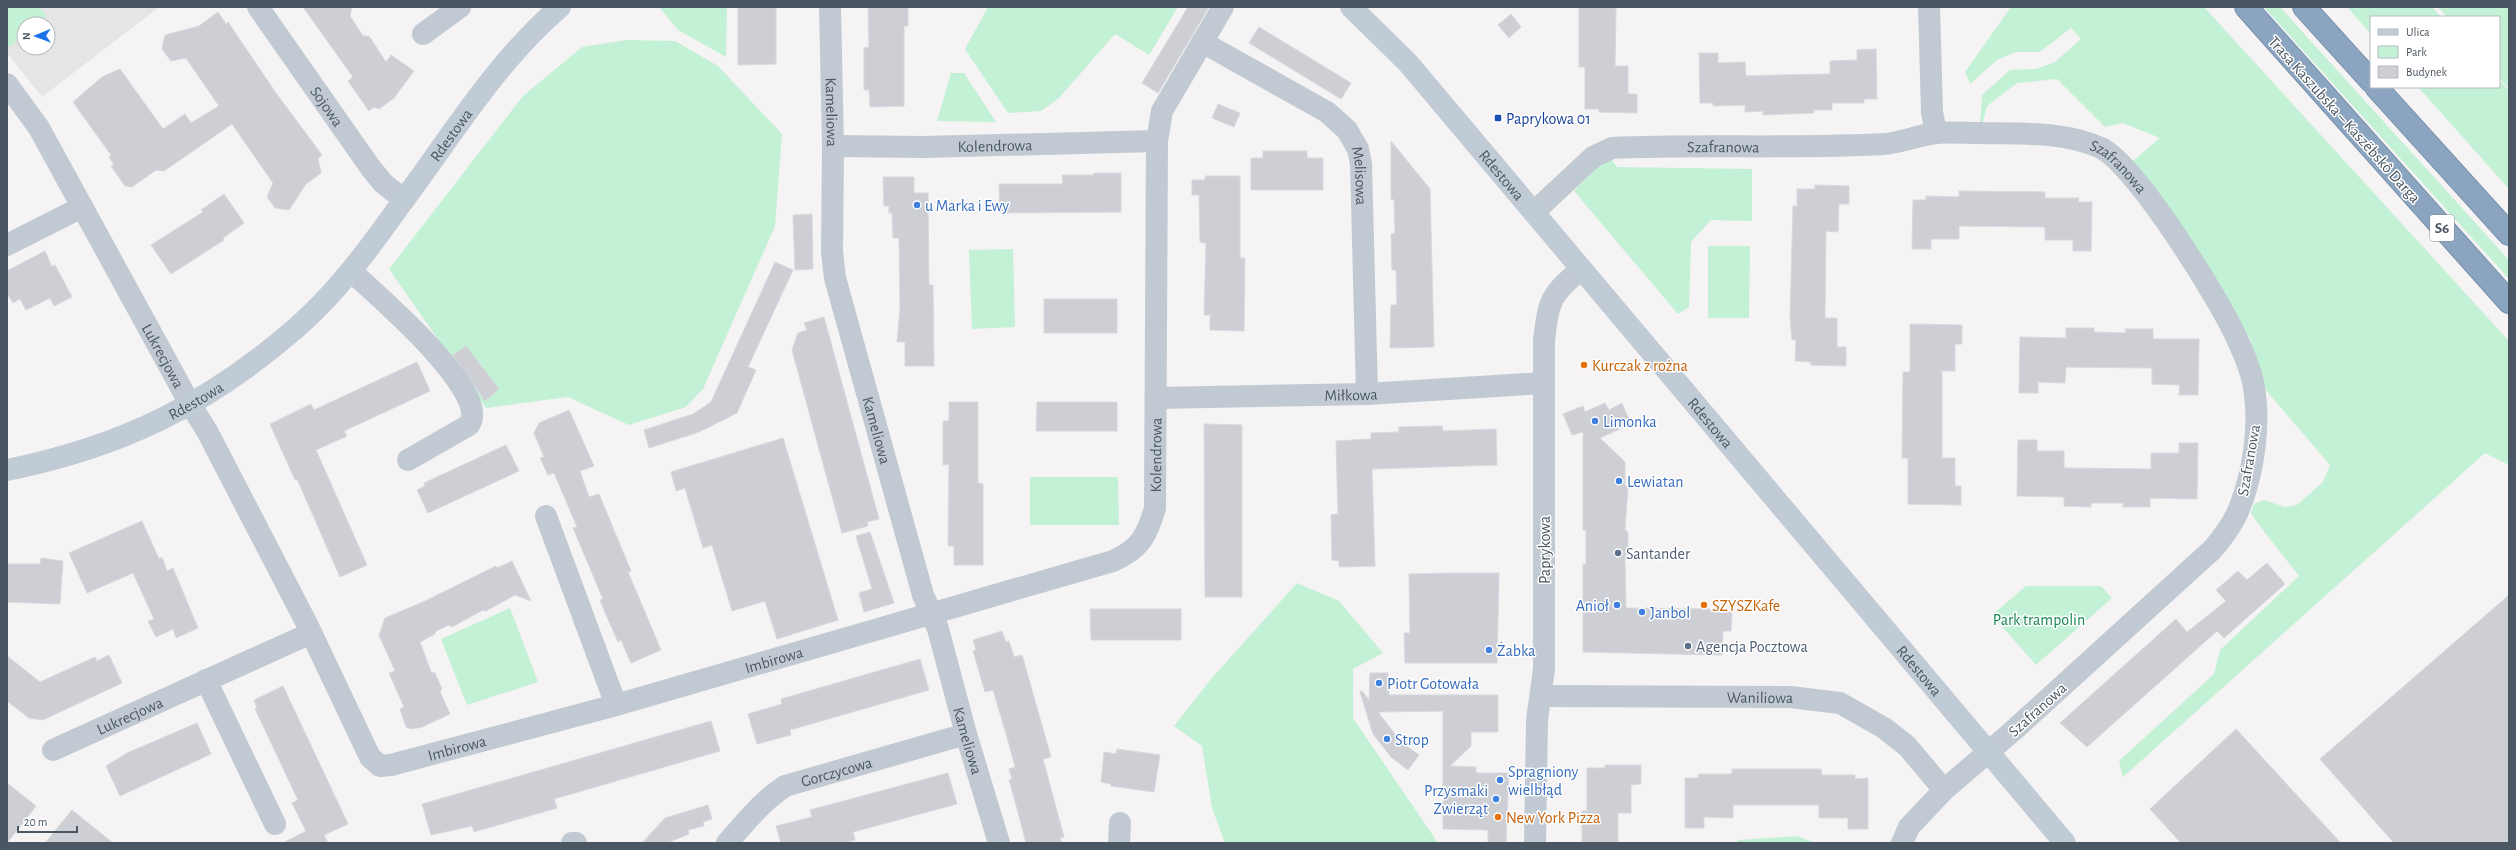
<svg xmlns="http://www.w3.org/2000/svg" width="2516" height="850" viewBox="0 0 2516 850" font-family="'Alegreya Sans',sans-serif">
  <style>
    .education { fill: #e6e4e5; fill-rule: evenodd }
    .green { fill: #c3f1d5 }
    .building { fill: #cdcfd5; stroke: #d7d9de }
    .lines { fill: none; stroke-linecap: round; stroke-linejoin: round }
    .highway-casing { stroke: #7690ad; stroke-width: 24 }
    .street { stroke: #c1cad2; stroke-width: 22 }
    .secondary { stroke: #c1cbd6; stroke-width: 22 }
    .highway { stroke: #8ba5c1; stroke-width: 22 }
    .transit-dot { fill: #1a4fb4; stroke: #fff; stroke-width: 1.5 }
    .shop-dot { fill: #3f7fe0; stroke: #fff; stroke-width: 1.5 }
    .food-dot { fill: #e8710a; stroke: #fff; stroke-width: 1.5 }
    .service-dot { fill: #5c6f8a; stroke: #fff; stroke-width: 1.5 }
    .labels { text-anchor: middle; stroke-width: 3; stroke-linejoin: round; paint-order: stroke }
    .shield { fill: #fff; stroke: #808990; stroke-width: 1 }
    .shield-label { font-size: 15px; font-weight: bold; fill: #4a5661 }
    .street-label { font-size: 16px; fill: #4a5661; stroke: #fff }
    .transit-label { font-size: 16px; fill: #164399; stroke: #fff; text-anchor: start }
    .shop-label { font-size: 16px; fill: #366cbe; stroke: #fff; text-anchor: start }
    .food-label { font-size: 16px; fill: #c56008; stroke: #fff; text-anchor: start }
    .service-label { font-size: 16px; fill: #4e5e75; stroke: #fff; text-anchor: start }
    .park-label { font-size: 16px; fill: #17864f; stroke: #fff }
  </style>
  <rect width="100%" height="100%" fill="#f5f3f3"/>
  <path class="education" d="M7,7h152l-117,90 -35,-44zM24,24h24v24h-24z"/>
  <path class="green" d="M7,7h32l8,9 -9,8h-14v11l-14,12 -3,-3z
    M659,7h68l-1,50 -48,-27z
    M988,7h190l-29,48 -34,-21 -56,64 -18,13 -33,2 -43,-64z
    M2011,7h193l305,334v124l-24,-12 -362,324 -4,-16 95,-87 6,-24 79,-74 -43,-55 -5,-8 3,-9 10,-4 21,7 12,-2 26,-23 7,-17 -66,-77 -14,-49 -57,-93 -60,-85 27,-23 -37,-15 -18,4 -48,-48 -40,4 -30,23 -5,19h-2l2,-30 28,-25 26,-1 19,-7 26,-23 -10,-11 -31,24h-24l-19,8 -27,24 -5,-12z
    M2264,7h16l229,253v19z
    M2347,7h85l9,10h-70v17z
    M2438,7h71v82l-10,-11v-61h-52z
    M627,40l48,1 43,25 64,68 -7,92 -72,163 -17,18 -57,18 -61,-28 -82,11 -97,-139 134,-173 59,-49z
    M951,73h13l32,49 -59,-1z
    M2499,80l10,11v98l-91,-102h81z
    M1609,156l8,11 135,2v52l-41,-1 -20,22 -2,65 -11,7 -104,-123z
    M1708,246h42l-1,72h-41z
    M1013,249l2,78 -43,2 -3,-79z
    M1030,477h88l1,48h-89z
    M1297,583l42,18 44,52 -30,16v49l85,125h-213l-13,-35 -10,-62 -28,-20 37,-47z
    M2026,586h75l11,12 -76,67 -44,-50z
    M510,608l28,74 -71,23 -26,-66z
    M1797,836l18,7h-80l3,-3z"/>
  <path class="building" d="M303,7h49l-2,9 13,20h6l17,26 5,-7 23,16 -20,27 -15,11 -5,-2 -5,4 -21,-30 5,-4z
    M738,7h38v57l-38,1z
    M868,7h40v19h-4v80l-34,1 -1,-17h-5v-42l5,-1z
    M1188,7h21l-51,86 -16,-10z
    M1579,7h37l-1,59h13v28h9v19l-38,-1v-3h-14v-42h-6z
    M218,12l8,12 2,-2 48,71 46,62 -4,3 3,15 -15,11 -17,26 -14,-2 -8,-11 6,-14 -41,-59 -68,47 -8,-1 -24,17 -7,-1 -14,-20 3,-2 -5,-7 2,-2 -38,-53 29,-25 18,-8 43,60 22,-15 6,9 28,-17 -33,-48 -15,3 -9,-12 3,-14 34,-9z
    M1511,14l10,13 -12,11 -11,-13z
    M1259,27l92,56 -10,16 -92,-56z
    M1876,49l1,50h-13v4h-32v7h-18v3l-51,2v-4l-18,1v-7l-32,1v-3h-13l-1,-50h19v10l27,-1 1,14 32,-1 52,-1v-13l27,-1v-10z
    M1218,104l22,9 -6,14 -22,-9z
    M1391,141l39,48 4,158 -44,1 1,-43h6l-1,-35h-4l-1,-36 4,-1 -1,-34 -3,1z
    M1263,151h44v7h16v32h-72v-32h12z
    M1094,173h27v39l-121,1 -1,-29h64l-1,-9h32z
    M1205,176h35v82h5l-1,73 -34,-1v-15h-6l2,-72 -6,-1 -1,-47h-7v-15h13z
    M883,177h31v16h14l1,92h4l1,81h-29v-24h-8l3,-32 -1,-72h-6l-1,-25h-3v-7h-5z
    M1815,185l34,1v18h-10l-1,28 -12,-1 -1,87h12v29h9v19l-35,-1v-3l-16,-1 1,-21h-4l-2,-22 3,-112h4v-17h18z
    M1959,191l86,1v6h34l-1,4h14l-1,49h-18v-11h-28v-13l-86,-1v13h-28v10h-19l1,-49h13v-4l33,1z
    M224,194l20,29 -21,15 1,2 -53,34 -20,-29 52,-33 -2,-2z
    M812,214l1,55 -18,1 -2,-55z
    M45,251l7,16 3,-2 17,32 -18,9 -4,-8 -24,12 -6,-11 -7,4 -6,-10v-22z
    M775,262l18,8 -45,97 8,3 -19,43 -38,19 -50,16 -5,-18 49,-16 18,-12z
    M1044,299h73v34h-73z
    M824,317l55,202 -12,3 1,4 -26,7 -50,-183 6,-17 9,-3 -3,-7z
    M1910,324l52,1v19h-7v27h-13v87h13v28h6v19l-53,-1v-46h-6l1,-86h7z
    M2066,328h28v4l32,1 -1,-4h28v10h46l-1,56h-19l1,-10 -28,-1v-16l-86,-1 -1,16 -27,-1v11h-19l1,-56 46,1z
    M466,346l33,43 -14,12 -32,-46z
    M417,362l13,29 -86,40 3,5 -31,14 51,115 -27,12 -43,-98 -2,1 -25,-56 41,-20 3,6z
    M949,402h29v81l5,1v81h-29v-19h-6l1,-82 -6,1v-44h6z
    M1037,402h80v29h-81z
    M1605,403l4,7 13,-7 9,21 -31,14 25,24v23l3,3 -3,42 3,2v25l-3,3 1,48 84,1v3h22l-1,19h-8l-1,24 -139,-3v-88h3v-34h-3v-98l-11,3 -9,-21 20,-8 2,6z
    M569,410l25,56 -14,5 9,26 10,-3 32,77 -3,1 33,78 -30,13 -10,-23 -3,2 -14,-32 -4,-10 3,-1 -30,-71 4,-1 -23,-54 -6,2 -8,-17 4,-1 -10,-24 5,-10z
    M1204,424l38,1v172h-37z
    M1442,426l1,5 53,-2 1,36 -125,4 3,97 -36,1v-6l-7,-1 -1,-45 7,-1 -2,-73 35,-2v-6l28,-1v-5z
    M783,438l55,182 -61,19 -12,-38 -33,10 -20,-66 -9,3 -18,-60 -9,3 -5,-19z
    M2018,440h19v11h27v17l87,1v-16h28v-10h19l-1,56 -47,-1v9h-27v-4h-32v4l-27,-1v-9l-47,-1z
    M506,445l13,26 -91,42 -11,-23 8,-4 -1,-3z
    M142,521l17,38 3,-2 5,14 6,-3 25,60 -22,10 -3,-9 -17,8 -8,-16 6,-2 -21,-46 -46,20 -18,-40z
    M870,532l24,71 -30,9 -5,-19 13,-4 -16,-53z
    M41,558l22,3 -3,43 -53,-2v-38h33z
    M512,561l19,40 -16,-6 -29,16 -3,-1 -31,17 -3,-2 -13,6 -1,3 -15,8 11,30 4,1 7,16 -2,3 10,22 -28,13 -10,2 -6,-2 -6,-18 4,-2 -15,-34 6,-2 -16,-36 6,-17 38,-16 73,-36 1,2z
    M2267,563l18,21 -61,54 -7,-7 -130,116 -27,-24 116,-104 11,13 39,-31 -10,-11 22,-19 9,9z
    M1454,573h45l-2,90h-92l-1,-30h6l-1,-59z
    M2509,595v248h-115l-74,-84z
    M1090,609h91v31h-90z
    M1002,631l4,11 3,-1 5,16 8,-2 29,102 -8,2 21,78 -4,1 2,5h-36l-10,-38 -7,-25 3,-1 -3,-10 6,-2 -8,-30 -14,-47 -8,2 -12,-41 3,-1 -3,-10z
    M109,655l13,28 -75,35 -5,2 -13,-2 -22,-17v-45l33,26 55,-25 2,4z
    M920,659l9,31 -139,40 1,5 -34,9 -9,-30 34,-10 -1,-5z
    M1370,673h18l1,22h109v37h-27v14l-21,20 26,1v6h33l-3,70h-18v-13l-45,-1v-118l-65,1 23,30 18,13 -11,15 -17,-13 -18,-23 -13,-42 2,-1 7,9z
    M283,686l65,138 -24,11 4,8h-45l23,-12 -14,-28 6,-3 -43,-91 2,-1 -3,-8z
    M711,721l9,30 -166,48 3,9 -83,24 -2,-6 -41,9 -9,-31z
    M197,723l14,31 -91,42 -14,-30 21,-13z
    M2236,729l80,87 25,27h-160l-31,-34z
    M1117,749l43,6 -6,37 -43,-6v-2l-10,-2 3,-30 12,2z
    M1605,765h36v19l-10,1v28h-13v30h-36v-32h5v-43h18z
    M1732,769h89l1,6h33v4l13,-1v51h-20v-11h-29v-13h-86v13l-29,-1v11h-19v-50h14l-1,-4h34z
    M948,773l9,31 -104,28 2,8 -11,3h-63l-5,-17 36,-9 -2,-7z
    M7,783l29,23 -29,37z
    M708,805l4,14 -9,3 1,4 -16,4 1,4 -22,9h-25l23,-25z
    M72,810l41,33h-68z"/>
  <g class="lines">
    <defs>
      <path id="highway" d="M2246,7l263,295
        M2304,7l67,74
        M2376,87l133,147"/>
    </defs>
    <use href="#highway" class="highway-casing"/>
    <g class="street">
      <path id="s1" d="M258,7l112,160 13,16 21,17"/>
      <path id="s2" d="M830,7l3,139 -1,106 3,26 88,317 15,34 28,105 33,109"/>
      <path d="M1929,7l3,105 4,21"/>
      <path d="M423,34l37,-27"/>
      <path id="s3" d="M1202,42l125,70 20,18 11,19 3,15 6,230"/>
      <path id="s4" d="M7,84l32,44 151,276 17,27 99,191 64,135 10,9 11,-1 225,-60 497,-144c27,-12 34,-25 42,-53l2,-367 5,-30 61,-104"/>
      <path id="s5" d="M833,146l91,1 233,-6"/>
      <path id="s6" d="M1534,212l59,-55 19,-9c90,-4 181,1 272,-4 17,-1 34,-9 52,-11 13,-1 29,0 43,0 40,1 84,-2 122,15 35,17 121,155 137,193 6,13 12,27 15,41 8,40 1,90 -14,127 -6,15 -16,28 -26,40l-199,181 -70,60 -35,37 -7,16"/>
      <path d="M7,245l75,-38"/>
      <path d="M351,271c23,22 142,122 118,154l-61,35"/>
      <path id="s7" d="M1157,398l210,-4 177,-11"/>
      <path d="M546,516l70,189"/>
      <path d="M206,680l69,144"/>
      <path id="s8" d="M1542,696l248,1 50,6 44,25 23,18 37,44"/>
      <path id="s9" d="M53,750l258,-117"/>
      <path d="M572,843h4"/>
      <path id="s10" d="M727,843c19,-21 34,-41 58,-57l181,-52"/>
      <path d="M1119,843l1,-20"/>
      <path d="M1535,843l2,-123 7,-51v-329c5,-41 6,-44 37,-71"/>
    </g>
    <g class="secondary">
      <path id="s11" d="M1351,7l57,56 657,780"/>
      <path id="s12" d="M7,470c114,-23 200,-65 288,-141 42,-36 76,-83 108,-128 50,-67 93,-139 157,-194"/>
    </g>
    <use href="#highway" class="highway"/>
  </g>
  <rect class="transit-dot" x="1494" y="114" width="8" height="8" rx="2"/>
  <g class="shop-dot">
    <circle cx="917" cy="205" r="4"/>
    <circle cx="1595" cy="421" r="4"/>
    <circle cx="1619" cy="481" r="4"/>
    <circle cx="1617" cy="605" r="4"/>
    <circle cx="1642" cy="612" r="4"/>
    <circle cx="1489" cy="650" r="4"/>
    <circle cx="1379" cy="683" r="4"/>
    <circle cx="1387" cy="739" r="4"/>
    <circle cx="1500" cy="780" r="4"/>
    <circle cx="1496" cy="799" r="4"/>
  </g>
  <g class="food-dot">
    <circle cx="1584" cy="365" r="4"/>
    <circle cx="1704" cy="605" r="4"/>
    <circle cx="1498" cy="817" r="4"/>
  </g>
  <g class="service-dot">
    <circle cx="1618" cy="553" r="4"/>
    <circle cx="1688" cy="646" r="4"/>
  </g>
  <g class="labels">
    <rect class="shield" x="2430" y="215" width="24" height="26" rx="3"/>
    <g class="shield-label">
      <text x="2442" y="233">S6</text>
    </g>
    <g class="street-label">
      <text dy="6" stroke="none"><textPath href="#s1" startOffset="121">Sojowa</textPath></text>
      <text dy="6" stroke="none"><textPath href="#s2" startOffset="105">Kameliowa</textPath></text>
      <text transform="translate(2345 119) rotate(48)" y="6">Trasa Kaszubska – Kaszëbskô Darga</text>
      <text dy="6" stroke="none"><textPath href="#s12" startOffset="574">Rdestowa</textPath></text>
      <text dy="6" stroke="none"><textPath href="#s5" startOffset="162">Kolendrowa</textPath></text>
      <text dy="6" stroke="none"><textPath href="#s6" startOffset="213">Szafranowa</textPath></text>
      <text dy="6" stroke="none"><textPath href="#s6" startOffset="619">Szafranowa</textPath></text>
      <text dy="6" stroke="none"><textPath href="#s11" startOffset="226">Rdestowa</textPath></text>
      <text dy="6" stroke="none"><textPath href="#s3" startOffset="219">Melisowa</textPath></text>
      <text dy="6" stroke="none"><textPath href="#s4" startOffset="314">Lukrecjowa</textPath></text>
      <text dy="6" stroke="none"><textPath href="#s7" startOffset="194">Miłkowa</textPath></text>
      <text dy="6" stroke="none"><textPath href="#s12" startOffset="202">Rdestowa</textPath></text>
      <text dy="6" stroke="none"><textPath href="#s11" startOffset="550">Rdestowa</textPath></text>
      <text dy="6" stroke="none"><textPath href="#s2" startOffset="429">Kameliowa</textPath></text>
      <text dy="6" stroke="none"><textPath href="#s4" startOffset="1664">Kolendrowa</textPath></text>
      <text transform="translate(2248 460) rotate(-80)" y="6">Szafranowa</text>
      <text transform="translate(1544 550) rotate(-90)" y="6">Paprykowa</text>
      <text dy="6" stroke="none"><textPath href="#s4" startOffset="1187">Imbirowa</textPath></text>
      <text dy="6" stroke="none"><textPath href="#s11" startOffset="874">Rdestowa</textPath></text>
      <text dy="6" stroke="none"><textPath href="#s8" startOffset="218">Waniliowa</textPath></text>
      <text transform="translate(2037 709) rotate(-42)" y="6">Szafranowa</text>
      <text dy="6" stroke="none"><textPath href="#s9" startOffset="84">Lukrecjowa</textPath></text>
      <text dy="6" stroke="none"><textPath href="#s2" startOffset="753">Kameliowa</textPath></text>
      <text dy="6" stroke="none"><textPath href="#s4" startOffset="858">Imbirowa</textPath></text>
      <text dy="6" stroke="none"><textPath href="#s10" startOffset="135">Gorczycowa</textPath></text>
    </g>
    <g class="transit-label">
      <text x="1506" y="124">Paprykowa 01</text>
    </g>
    <g class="shop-label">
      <text x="925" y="211">u Marka i Ewy</text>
      <text x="1603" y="427">Limonka</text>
      <text x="1627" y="487">Lewiatan</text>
      <text x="1609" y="611" text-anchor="end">Anioł</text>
      <text x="1650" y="618">Janbol</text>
      <text x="1497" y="656">Żabka</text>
      <text x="1387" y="689">Piotr Gotowała</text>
      <text x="1395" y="745">Strop</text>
      <text x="1508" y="777">Spragniony<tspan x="1508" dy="18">wielbłąd</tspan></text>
      <text x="1488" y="796" text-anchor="end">Przysmaki<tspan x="1488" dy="18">Zwierząt</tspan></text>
    </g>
    <g class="food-label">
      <text x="1592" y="371">Kurczak z rożna</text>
      <text x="1712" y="611">SZYSZKafe</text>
      <text x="1506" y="823">New York Pizza</text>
    </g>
    <g class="service-label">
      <text x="1626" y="559">Santander</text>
      <text x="1696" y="652">Agencja Pocztowa</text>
    </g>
    <g class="park-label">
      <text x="2039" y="625">Park trampolin</text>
    </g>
  </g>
  <rect width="2516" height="850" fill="none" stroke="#4a5661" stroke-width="16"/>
  <rect x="2370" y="16" width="130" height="72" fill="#ffffff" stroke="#b7bbc0"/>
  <rect x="2378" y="29" width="20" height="6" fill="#c1cbd6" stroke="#b7bbc0"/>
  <text x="2406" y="36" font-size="12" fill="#4a5661">Ulica</text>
  <rect x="2378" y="46" width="20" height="12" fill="#c3f1d5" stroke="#b7bbc0"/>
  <text x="2406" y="56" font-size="12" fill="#4a5661">Park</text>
  <rect x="2378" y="66" width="20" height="12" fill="#cdcfd5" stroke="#b7bbc0"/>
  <text x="2406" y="76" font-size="12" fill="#4a5661">Budynek</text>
  <g transform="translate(36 36) rotate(269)"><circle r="19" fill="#ffffff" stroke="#b7bbc0"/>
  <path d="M0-3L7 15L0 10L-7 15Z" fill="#1a73e8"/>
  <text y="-6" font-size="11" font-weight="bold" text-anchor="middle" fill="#4a5661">N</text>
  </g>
  <path d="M18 826v6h59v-6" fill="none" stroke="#4a5661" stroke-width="2"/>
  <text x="24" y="826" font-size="12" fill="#4a5661" stroke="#ffffff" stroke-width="3" paint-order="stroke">20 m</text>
</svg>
